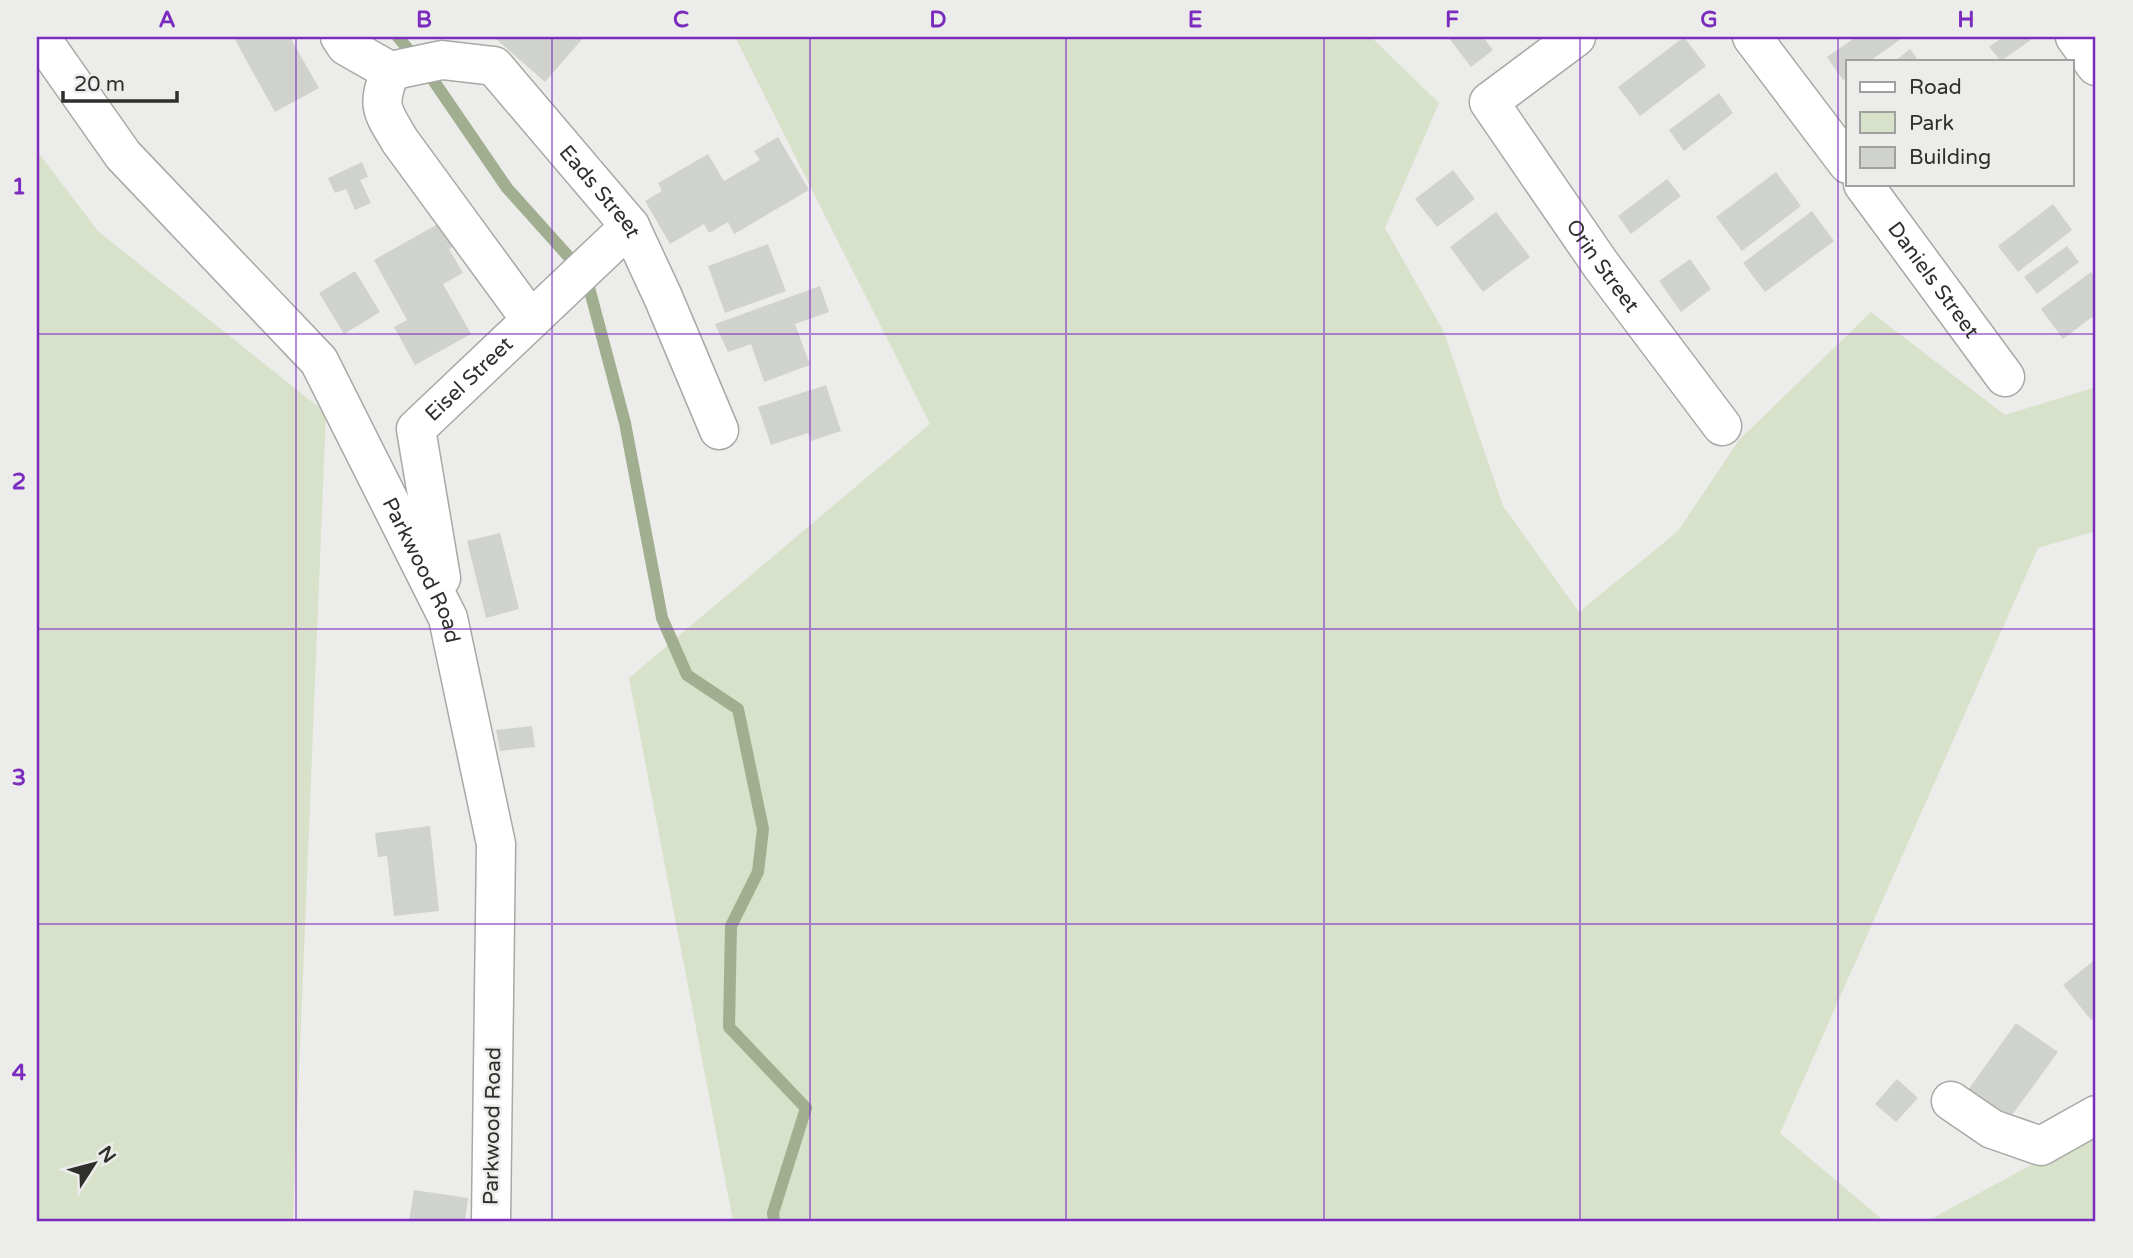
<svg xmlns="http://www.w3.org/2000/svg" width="2133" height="1258" viewBox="0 0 2133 1258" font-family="'Varela Round',sans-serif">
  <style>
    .green { fill: #d8e2ca }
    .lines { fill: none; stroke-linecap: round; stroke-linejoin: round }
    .stream { stroke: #a1ae90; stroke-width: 12 }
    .building { fill: #d0d2ce }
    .minor-casing { stroke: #a7a9a5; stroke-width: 41 }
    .minor { stroke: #fff; stroke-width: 38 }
    .grid { fill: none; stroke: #7b2cbf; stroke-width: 2; stroke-opacity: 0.55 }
    .labels { text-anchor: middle; stroke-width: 5; stroke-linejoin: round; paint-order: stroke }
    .street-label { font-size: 21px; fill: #2f302e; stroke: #ecedea }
    .neatline { fill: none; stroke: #7b2cbf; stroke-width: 2.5 }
    .grid-label { font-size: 23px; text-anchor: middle; font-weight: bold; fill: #7b2cbf }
  </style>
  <rect width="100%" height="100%" fill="#ecedea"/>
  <path class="green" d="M735,37h636l68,66 -54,125 59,104 59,174 76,106 99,-81 61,-91 132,-128 134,103 91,-28v144l-58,17 -258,585 104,88h-1151l-104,-543 301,-254z
    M37,151l61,80 228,182 -33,808h-256z
    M2096,1130v91h-169z"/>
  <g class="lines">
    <path class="stream" d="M398,37l33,40 76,111 79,88 39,147 37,195 25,57 51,34 25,120 -5,43 -27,54 -2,101 77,81 -33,105 1,8"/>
  </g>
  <path class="building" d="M236,37h54l29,51 -44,24 -41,-74z
    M498,37h86l-39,45 -49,-43z
    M1448,37h35l10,13 -22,17z
    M1684,37l22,29 -66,50 -22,-29z
    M1856,37h43l2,2 -31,22h-22v16l-5,3 -16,-23z
    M2003,37h25l3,3 -30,21 -12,-14z
    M1910,49l9,12h-24z
    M1719,93l14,20 -49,38 -15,-21z
    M778,137l31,53 -75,44 -6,-12 -19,11 -5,-9 -34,20 -25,-43 17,-10 -4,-8 50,-29 16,27 36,-21 -6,-9z
    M362,162l6,15 -8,3 11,23 -16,7 -9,-21 -11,4 -7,-15z
    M1453,170l22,29 -38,28 -22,-28z
    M1776,172l25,34 -59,45 -26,-34z
    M1667,179l14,17 -50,38 -13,-18z
    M2053,204l19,26 -54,42 -20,-26z
    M1812,211l22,30 -69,51 -22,-29z
    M1496,212l34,45 -47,35 -33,-45z
    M445,220l13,23 -9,6 14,24 -20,11 28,50 -56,31 -21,-38 13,-7 -33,-60z
    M768,244l18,47 -61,22 -17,-47z
    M2067,246l12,16 -42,32 -13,-17z
    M1690,259l21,30 -30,23 -22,-31z
    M355,271l25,41 -36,22 -25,-41z
    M2091,272l5,8v34l-33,25 -22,-30z
    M820,286l9,26 -34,12 15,41 -46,17 -13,-38 -23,8 -13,-28z
    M826,385l15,46 -30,10 -3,-8 -37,12 -13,-38z
    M500,533l19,76 -33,9 -19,-77z
    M532,726l3,21 -35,4 -4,-21z
    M430,826l9,85 -45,5 -7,-60 -9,1 -3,-24z
    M2096,959v57l-5,4 -28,-35z
    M2016,1023l42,29 -54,74 -41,-29z
    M1897,1079l21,19 -22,24 -21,-18z
    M414,1190l54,8 -3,23h-56z"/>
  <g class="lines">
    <defs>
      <g id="minor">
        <path id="s1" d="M40,37l83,118 196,206 129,257 48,226 -5,377"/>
        <path d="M340,37l6,9 44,25"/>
        <path id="s2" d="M1576,37l-87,65 112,163 121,161"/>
        <path d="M1752,37l96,127"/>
        <path d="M2075,37l21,29"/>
        <path id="s3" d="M390,71l52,-11 52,6 136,160 33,71 56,133"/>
        <path d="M390,71c-13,36 -9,38 10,70l131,179"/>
        <path id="s4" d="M1863,184l142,193"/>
        <path id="s5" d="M441,578l-25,-149 214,-203"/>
        <path d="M1951,1101l41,28 49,17 55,-31"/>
      </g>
    </defs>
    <use href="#minor" class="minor-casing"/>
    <use href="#minor" class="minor"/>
  </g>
  <path class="grid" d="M296,37v1184M552,37v1184M810,37v1184M1066,37v1184M1324,37v1184M1580,37v1184M1838,37v1184M37,334h2059M37,629h2059M37,924h2059"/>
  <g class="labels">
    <g class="street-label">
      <text dy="7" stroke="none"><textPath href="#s3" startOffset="270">Eads Street</textPath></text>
      <text dy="7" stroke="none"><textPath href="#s2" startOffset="308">Orin Street</textPath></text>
      <text dy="7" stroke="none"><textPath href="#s4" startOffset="119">Daniels Street</textPath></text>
      <text dy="7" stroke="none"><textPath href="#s5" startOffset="224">Eisel Street</textPath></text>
      <text dy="7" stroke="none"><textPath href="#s1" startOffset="662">Parkwood Road</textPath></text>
      <text transform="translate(492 1126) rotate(-89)" y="7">Parkwood Road</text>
    </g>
  </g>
  <rect width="2133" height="1258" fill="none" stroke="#ecedea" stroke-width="77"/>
  <rect x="1846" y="60" width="228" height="126" fill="#ecedea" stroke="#a0a19f" stroke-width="2"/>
  <rect x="1860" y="82" width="35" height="10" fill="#ffffff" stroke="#a0a19f" stroke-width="2"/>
  <text x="1909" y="94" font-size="21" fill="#2f302e">Road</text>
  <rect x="1860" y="112" width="35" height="21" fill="#d8e2ca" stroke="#a0a19f" stroke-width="2"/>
  <text x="1909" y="130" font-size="21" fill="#2f302e">Park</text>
  <rect x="1860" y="147" width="35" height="21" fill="#d0d2ce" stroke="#a0a19f" stroke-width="2"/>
  <text x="1909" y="164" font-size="21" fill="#2f302e">Building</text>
  <g transform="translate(94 1164) rotate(54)" stroke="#ecedea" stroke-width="5" paint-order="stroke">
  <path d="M0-5L12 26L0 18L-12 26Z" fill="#2f302e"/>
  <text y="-10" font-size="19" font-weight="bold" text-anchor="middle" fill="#2f302e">N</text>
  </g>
  <path d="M63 91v10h114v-10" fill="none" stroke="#2f302e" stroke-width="3.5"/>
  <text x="74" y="91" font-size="21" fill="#2f302e" stroke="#ecedea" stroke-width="5" paint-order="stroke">20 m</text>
  <rect x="38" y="38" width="2056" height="1182" class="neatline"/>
  <g class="grid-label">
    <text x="167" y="27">A</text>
    <text x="424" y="27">B</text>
    <text x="681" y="27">C</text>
    <text x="938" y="27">D</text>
    <text x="1195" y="27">E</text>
    <text x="1452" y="27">F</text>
    <text x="1709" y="27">G</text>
    <text x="1966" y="27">H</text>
    <text x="19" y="194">1</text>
    <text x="19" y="489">2</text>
    <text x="19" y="785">3</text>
    <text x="19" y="1080">4</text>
  </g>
</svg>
